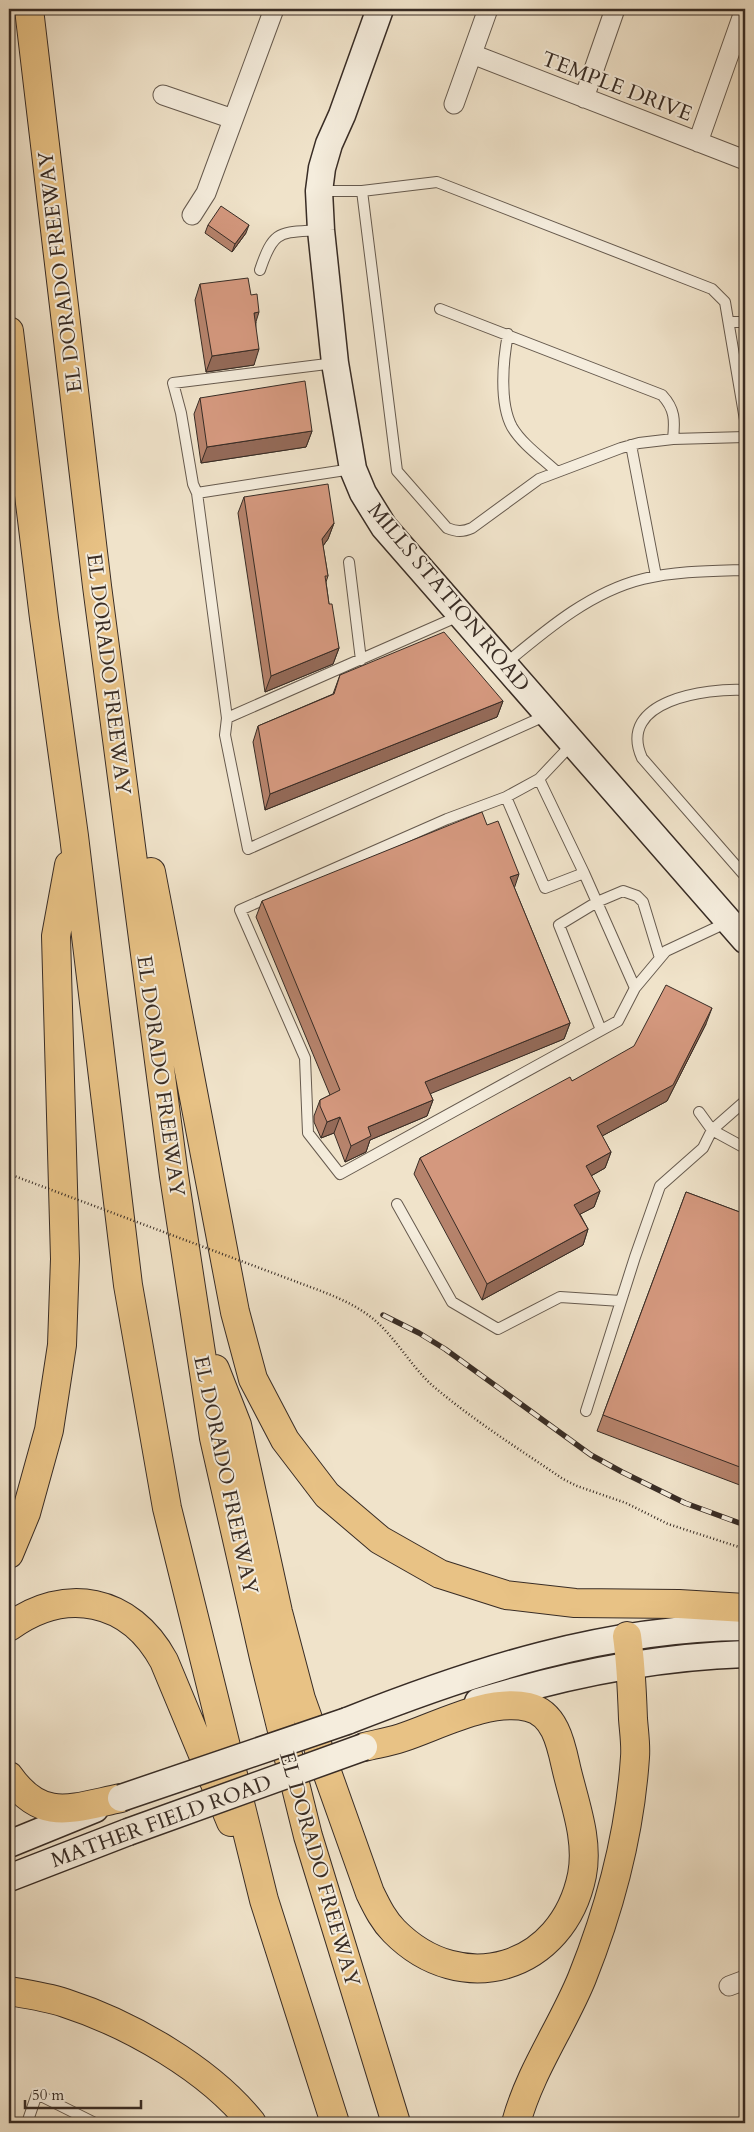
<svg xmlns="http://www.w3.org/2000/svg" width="754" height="2132" viewBox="0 0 754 2132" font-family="Cardo,serif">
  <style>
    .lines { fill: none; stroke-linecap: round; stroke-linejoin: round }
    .lane-casing { stroke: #665a4e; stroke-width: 12 }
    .street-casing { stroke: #665a4e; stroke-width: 21 }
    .secondary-casing { stroke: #382c25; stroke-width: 29 }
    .highway-casing { stroke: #382c25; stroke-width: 30 }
    .path { stroke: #382c25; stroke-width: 2.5; stroke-dasharray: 1 2.5; stroke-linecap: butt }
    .lane { stroke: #f5eddd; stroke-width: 10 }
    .street { stroke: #f5eddd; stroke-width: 19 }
    .secondary { stroke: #f5eddd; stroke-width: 26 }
    .highway { stroke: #e8c285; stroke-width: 28 }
    .rail-casing { stroke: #382c25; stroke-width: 5.5 }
    .rail { stroke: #f5eddd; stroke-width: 4; stroke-dasharray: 11; stroke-linecap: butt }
    .secondary-bridge-casing { stroke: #382c25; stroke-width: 29; stroke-linecap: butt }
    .path-bridge { stroke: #382c25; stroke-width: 2.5; stroke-dasharray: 1 2.5; stroke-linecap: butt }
    .secondary-bridge { stroke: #f5eddd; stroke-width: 26 }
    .wall { fill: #b6836c; stroke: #382c25 }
    .shaded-wall { fill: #946a58; stroke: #382c25 }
    .building { fill: #d4987e; stroke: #382c25 }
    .labels { text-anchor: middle; stroke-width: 4; stroke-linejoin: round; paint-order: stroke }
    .street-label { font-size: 21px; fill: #382c25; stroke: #f5eddd }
  </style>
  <rect width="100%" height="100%" fill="#f0e3ca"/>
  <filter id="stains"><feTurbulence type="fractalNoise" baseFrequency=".004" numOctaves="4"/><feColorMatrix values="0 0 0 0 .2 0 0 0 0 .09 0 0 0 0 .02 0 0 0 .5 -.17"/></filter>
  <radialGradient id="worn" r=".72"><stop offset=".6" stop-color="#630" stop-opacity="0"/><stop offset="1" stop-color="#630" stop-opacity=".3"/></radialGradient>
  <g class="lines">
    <defs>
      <path id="lane" d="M320,191h42l75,-9 275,107 13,13 20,118
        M362,191l35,280 50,57c10,4 16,4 25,0l67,-49 82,-31 18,-5 34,-4 72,-2
        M260,270c14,-42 20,-37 61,-40
        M440,309l222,86c13,14 13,25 11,44
        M729,322h16
        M508,334c-5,26 -9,69 4,93 10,17 30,31 44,44
        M335,363l-162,20 8,30 12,71 4,9 30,225 -2,17 23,114 299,-134
        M631,445l25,131
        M197,493l155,-24
        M349,562l12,98
        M505,664c41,-34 85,-72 138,-85 33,-8 68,-8 102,-9
        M745,690c-38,-2 -129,10 -103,68l103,118
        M227,718l232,-102
        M573,743l-34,36 -33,18 -59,22 -207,91 65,148 3,75 32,41 278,-153 17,-33 31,-37 62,-29
        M539,779l45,94 51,115
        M506,797l39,91 39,-15
        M601,1030l-42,-105 38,-23 26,-11 14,5 6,6 17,56
        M699,1112l13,18 33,18
        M397,1204l55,98 46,27 62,-32 61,4
        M586,1411l49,-154 25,-71 43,-38 9,-18 33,-29
        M27,2123l10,-29 58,29"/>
      <path id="street" d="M472,54l273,106
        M163,95l70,24
        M584,98l31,-89
        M454,104l34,-95
        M698,142l47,-133
        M192,215l14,-22 68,-184
        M729,1986l16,-6"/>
      <path id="secondary" d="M380,9l-38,106 -13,29 -7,24 -3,23 2,39 14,133 18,106 10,24 21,34 361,413
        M478,1702c86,-27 177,-45 267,-48
        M347,1721c129,-51 259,-93 398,-94
        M9,1844l86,-35
        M9,1878l119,-46"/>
      <path id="highway" d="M29,9l68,577 77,590 40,262 50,220 44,178 88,287
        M9,331l35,287 30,218 54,449 39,223 97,392 71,223
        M151,872l84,440 18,67 32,61 42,55 53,45 60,34 66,21 69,8 104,1 66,4
        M215,1369l22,56 41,187 23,87 69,194c7,14 13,27 24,38 68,69 169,38 188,-56 7,-36 -8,-73 -16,-108 -5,-23 -11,-54 -38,-60 -40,-9 -90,19 -127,31 -12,4 -25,6 -37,9
        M9,1554l17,-41 23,-83 13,-85 3,-86 -9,-323 13,-71
        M9,1627c56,-41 121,-29 155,34l67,161
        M9,1776c33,47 63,32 112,22
        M9,1991c18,3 38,6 56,12 65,21 144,66 187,120
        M516,2123c14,-52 46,-96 66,-145 28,-70 48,-145 53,-221 1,-12 -1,-25 -2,-38 -1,-28 -2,-55 -6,-83"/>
    </defs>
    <use href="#lane" class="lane-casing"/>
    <use href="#street" class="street-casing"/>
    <use href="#secondary" class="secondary-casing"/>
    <use href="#highway" class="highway-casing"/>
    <path class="path" d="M297,1282c29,11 61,21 84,44 19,19 32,42 52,60 40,34 86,63 130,93l14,7 49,17 42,21 77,25"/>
    <use href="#lane" class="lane"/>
    <use href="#street" class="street"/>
    <use href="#secondary" class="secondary"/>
    <use href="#highway" class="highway"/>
    <defs>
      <path id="rail" d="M383,1315l36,18 26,16 146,106 31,17 63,31 60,22"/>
    </defs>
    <use href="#rail" class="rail-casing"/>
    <use href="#rail" class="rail"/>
    <defs>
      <path id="secondary-bridge" d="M121,1798l226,-77
        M128,1832l236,-85"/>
    </defs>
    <use href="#secondary-bridge" class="secondary-bridge-casing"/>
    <path class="path-bridge" d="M9,1174l288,108"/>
    <use href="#secondary-bridge" class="secondary-bridge"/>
  </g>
  <path class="wall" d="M208,225l38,8 -14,19 -27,-19z
    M200,284l56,38 -2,43 -48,7 -11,-72z
    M200,398l112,33 -6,16 -105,16 -7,-49z
    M244,497l90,26 -6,16 -5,7 5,30 -2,6 3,22 10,44 -6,16 -68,28 -27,-179z
    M340,675l163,26 -6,16 -232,93 -12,-68 5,-16 75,-32z
    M514,887l56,136 -6,16 -134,54 3,7 -6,16 -57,24 -4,12 -21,10 -11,-29 -13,5 -7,-16v-6l6,-16 10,-5 -74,-178 6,-16z
    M706,1024l-39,77 -65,35 9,16 -6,16 -14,8 9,15 -6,16 -14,7 8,15 -5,16 -101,55 -68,-126 6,-16 152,-77z
    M686,1192l59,22v273l-148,-56z"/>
  <path class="shaded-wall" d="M249,225l-3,8 -14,19 3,-8z
    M259,312l-5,16v-15z
    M259,349l-5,16 -48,7 6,-16z
    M312,431l-6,16 -105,16 6,-16z
    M334,523l-6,16 -12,16 6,-16z
    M339,648l-6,16 -68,28 6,-16z
    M503,701l-6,16 -232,93 5,-16z
    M519,874l-5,15 -4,-12z
    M712,1008l-6,16 -39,77 -76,41 6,-16z
    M570,1023l-6,16 -144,59 5,-16z
    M433,1100l-6,16 -57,24 -4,12 -21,10 6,-16 17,-19z
    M340,1117l-6,16 -13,5 6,-16z
    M611,1152l-6,16 -25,14 6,-16z
    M600,1191l-6,16 -25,13 5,-15z
    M588,1229l-5,16 -101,55 5,-16z"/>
  <path class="building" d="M221,206l28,19 -14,19 -27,-19z
    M248,278l3,17 6,-1 2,18 -5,1 5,36 -47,7 -12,-72z
    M305,381l7,50 -105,16 -7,-49z
    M328,484l6,39 -12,16 6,37h-3l4,28h3l7,44 -68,28 -27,-179z
    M444,632l59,69 -233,93 -12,-68 76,-32 6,-19z
    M482,812l5,13 11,-4 21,53 -9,3 60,146 -145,59 8,18 -65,27 3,9 -20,10 -11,-29 -13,5 -7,-16v-6l20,-10 -78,-189z
    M666,985l46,23 -39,77 -76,41 14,26 -25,14 14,25 -26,14 14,24 -101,55 -67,-126 150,-81 2,4 62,-35z
    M686,1192l59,22v255l-142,-54z"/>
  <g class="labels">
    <g class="street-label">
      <text transform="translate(617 86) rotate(21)" y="7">TEMPLE DRIVE</text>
      <text transform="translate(60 272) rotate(-97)" y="7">EL DORADO FREEWAY</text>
      <text transform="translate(449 597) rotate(50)" y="7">MILLS STATION ROAD</text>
      <text transform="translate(109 674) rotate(83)" y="7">EL DORADO FREEWAY</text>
      <text transform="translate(161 1076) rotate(82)" y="7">EL DORADO FREEWAY</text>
      <text transform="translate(226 1475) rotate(78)" y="7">EL DORADO FREEWAY</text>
      <text transform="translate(161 1821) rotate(-20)" y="7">MATHER FIELD ROAD</text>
      <text transform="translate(320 1869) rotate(74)" y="7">EL DORADO FREEWAY</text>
    </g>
  </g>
  <rect width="754" height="2132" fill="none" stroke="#f0e3ca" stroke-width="30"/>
  <rect x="10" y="10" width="734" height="2112" fill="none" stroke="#382c25" stroke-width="2.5"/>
  <rect x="15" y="15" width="724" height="2102" fill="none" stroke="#382c25"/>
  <path d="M25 2100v8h116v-8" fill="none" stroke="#382c25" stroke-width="2.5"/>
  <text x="32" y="2100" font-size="15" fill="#382c25" stroke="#f5eddd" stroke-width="4" paint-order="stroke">50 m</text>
  <rect width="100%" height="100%" filter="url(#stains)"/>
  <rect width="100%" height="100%" fill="url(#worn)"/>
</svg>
